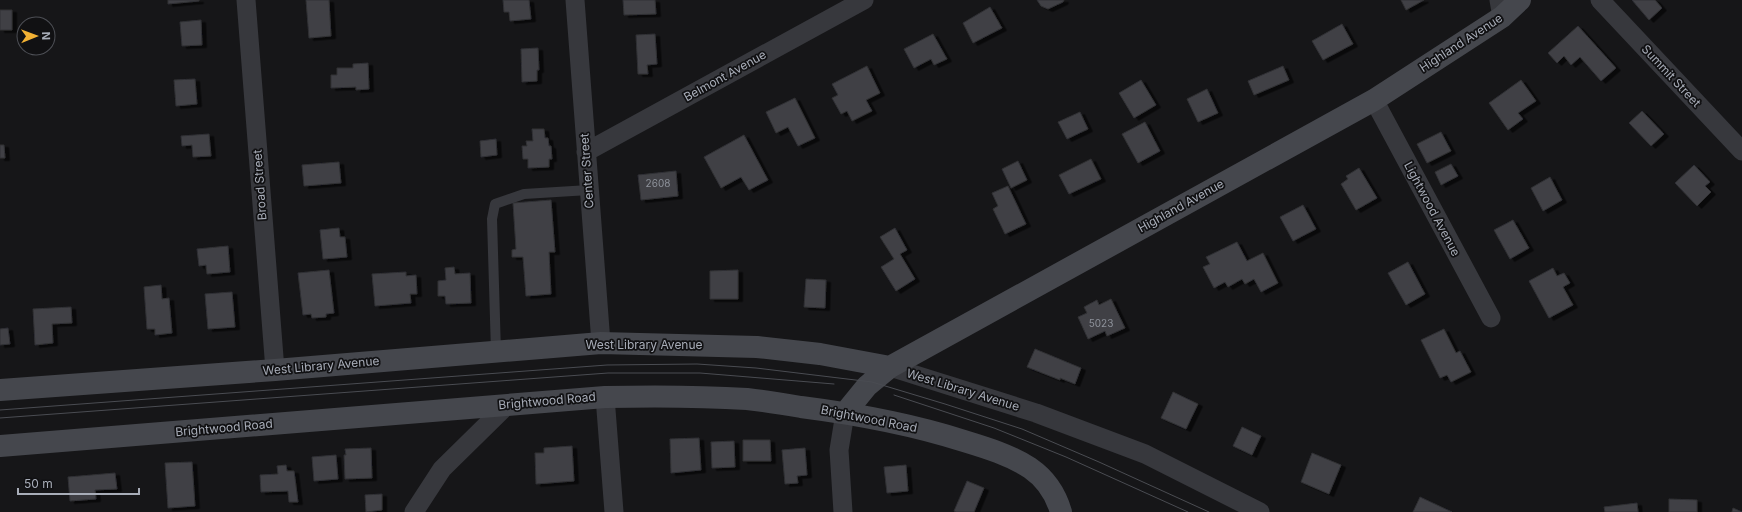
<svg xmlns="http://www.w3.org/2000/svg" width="1742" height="512" viewBox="0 0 1742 512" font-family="Inter,sans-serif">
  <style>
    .building { fill: #404145; stroke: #303034; filter: url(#shadow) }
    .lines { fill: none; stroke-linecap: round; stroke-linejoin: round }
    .lane { stroke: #37383d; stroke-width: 10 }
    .street { stroke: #37383d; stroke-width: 19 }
    .secondary { stroke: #45474d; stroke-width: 22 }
    .tram { stroke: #4a4c52; stroke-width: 1 }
    .labels { text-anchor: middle; stroke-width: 3.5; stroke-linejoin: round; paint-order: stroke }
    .number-label { font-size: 10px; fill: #8e929b }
    .street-label { font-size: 12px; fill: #a8adb8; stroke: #111113 }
  </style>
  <defs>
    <filter id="shadow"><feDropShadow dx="4.5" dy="2.5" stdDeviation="0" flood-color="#0009"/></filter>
  </defs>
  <rect width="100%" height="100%" fill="#161618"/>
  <path class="building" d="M168,0h31v1l-31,3z
    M306,0h23l2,36 -22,2z
    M503,0h26l2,19 -21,2 -1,-9h-5z
    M623,0h32l1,14 -32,1z
    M1037,0h27l-1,2 -15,7 -7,-3z
    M1401,0h23l-18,10z
    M1632,0h23l7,8 -13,12z
    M990,7l12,21 -29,15 -10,-20z
    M0,10h12v20h-12z
    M201,20l1,25 -20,1 -2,-24z
    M1342,24l11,20 -30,16 -11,-19z
    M1578,26l38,42 -15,13 -21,-24 -9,8 -7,-9 -7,7 -9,-10z
    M655,34l2,30 -10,1 1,9h-10l-2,-39z
    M933,34l14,25 -13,6 -3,-6 -17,9 -10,-19z
    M538,48l1,22h-2v11l-15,1 -1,-33z
    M368,63l1,26 -13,1v-3l-25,1v-13h6v-7h16v-4z
    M867,66l13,27 -14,7 6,11 -20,10 -5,-10 -6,3 -9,-16 6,-3 -6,-11z
    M1283,66l6,14 -35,15 -6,-14z
    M195,79l2,25 -21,2 -2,-26z
    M1141,80l15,25 -22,13 -15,-25z
    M1521,80l15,21 -18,12 5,6 -15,11 -19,-27z
    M1207,89l11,24 -20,9 -11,-23z
    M795,98l20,40 -17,8 -10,-19 -12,6 -10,-21z
    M1642,111l22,23 -13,12 -22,-23z
    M1080,112l8,17 -21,10 -9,-17z
    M1145,122l15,29 -22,12 -16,-29z
    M532,129h12l1,9h3l1,8h2l1,13h-3v8l-21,1v-9h-5l-1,-13h5l-1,-5h7z
    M1441,132l10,19 -24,12 -10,-19z
    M209,134l2,22 -18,1 -1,-12 -10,1 -1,-10z
    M744,135l24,45 -19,10 -8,-13 -20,11 -17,-31z
    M496,139l1,16 -16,2 -1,-16z
    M0,145h4l1,13h-5z
    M1091,159l10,20 -32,15 -10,-19z
    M1018,161l9,19 -16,8 -9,-19z
    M339,162l2,21 -37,3 -2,-21z
    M1451,164l7,12 -17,9 -6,-13z
    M1694,165l16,17 -5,4 6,6 -14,14 -22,-23z
    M1359,168l18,30 -21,12 -15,-26 7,-5 -2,-3z
    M676,171l2,25 -37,4 -3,-25z
    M1550,177l12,23 -19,11 -12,-23z
    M1008,186l18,38 -21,10 -12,-25 5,-3 -6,-13z
    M551,200l4,52h-6l2,42 -25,2 -3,-39h-11v-7l4,-1 -3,-46z
    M1303,205l13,24 -23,12 -13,-24z
    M1513,220l16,28 -19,11 -16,-29z
    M339,228l1,9h5l2,20 -24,2 -3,-29z
    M895,228l12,22 -7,4 15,25 -19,12 -15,-24 13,-8 -14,-22z
    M1237,242l10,19 16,-8 15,30 -17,9 -7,-13 -9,5 -3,-5 -14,8 -3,-5 -11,6 -11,-21 7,-3 -4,-7z
    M228,246l2,26 -23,2 -1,-9 -7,1 -2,-17z
    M1408,262l17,32 -19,11 -18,-32z
    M454,267l1,7 15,-1 1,30 -25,1 -1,-8h-7v-15l8,-1 -1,-12z
    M1553,268l4,8 7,-3 6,10 -7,4 10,18 -24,13 -20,-37z
    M329,270l5,43 -8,1v3l-14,1 -1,-4 -8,1 -5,-42z
    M738,270v29h-28v-28z
    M406,272v4l10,-1 1,19h-7l1,9 -36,3 -3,-32z
    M806,279l20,1 -1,28 -21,-1z
    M161,285l1,14 7,-1 3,35 -17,2v-6h-8l-3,-42z
    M232,292l3,35 -27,2 -3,-35z
    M1111,299l14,29 -18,8 -2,-5 -17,8 -10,-22 9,-4 -3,-6 13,-7 2,5z
    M71,307l1,16 -20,1 1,19 -18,2 -2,-36z
    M8,328l2,16 -10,1v-16z
    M1444,329l12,24 4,-2 11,21 -20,10 -4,-7 -7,3 -19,-38z
    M1035,349l46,19 -6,16 -15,-6v2l-33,-13z
    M1173,392l25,12 -12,25 -25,-11z
    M1242,427l19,9 -9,19 -19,-9z
    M699,438l2,32 -30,3 -1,-34z
    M743,440h27l1,21h-28z
    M734,441l1,26 -23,1 -1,-26z
    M572,446l2,35 -38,3 -1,-31h9v-5z
    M371,448l1,30 -27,1 -1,-24h2l-1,-6z
    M805,448l2,27 -10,1 1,7 -13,1 -3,-34z
    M1312,453l29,12 -12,29 -28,-12z
    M336,455l2,24 -24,2 -2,-24z
    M192,462l3,44 -27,2 -3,-45z
    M286,465l1,6h7l4,31h-9l-1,-11 -27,1 -1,-17 18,-1 -1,-8z
    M906,465l2,26 -21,2 -3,-26z
    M115,473l2,16 -22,1 1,9 -26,2 -2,-24z
    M967,481l17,7 -10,24h-18l-2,-1z
    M382,494v16l-16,2 -1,-17z
    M1420,497l32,15h-39z
    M1669,499l28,1v12h-28z
    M1637,503l1,9h-33l-1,-5z
    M1733,508l9,4h-10z"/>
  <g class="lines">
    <path class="lane" d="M496,352l-4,-133 3,-15 29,-10 65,-4"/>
    <path class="street" d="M246,0l29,370
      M575,0l26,343
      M1499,0l3,17
      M1600,0l142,151
      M1374,100l117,218
      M586,152l278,-152
      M890,367l146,46 109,41 115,58
      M605,397l9,115
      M414,512l28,-43 65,-64
      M843,512l-4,-62 6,-37"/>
    <path class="secondary" d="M0,390l275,-20 326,-27 156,4 63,7 70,13
      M845,413l22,-27 23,-19 484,-267 128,-83 18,-17
      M0,446l605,-49c47,-1 94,-1 142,2 18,2 36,5 54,8 55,7 110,17 163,34 23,7 46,14 66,27 16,11 26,27 31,44"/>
    <path class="tram" d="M894,395l100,33 72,29 122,55
      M0,410l607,-45 90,-1 59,4 116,14 73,22 77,25 77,33 110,50
      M0,418l608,-45h92l134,11"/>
  </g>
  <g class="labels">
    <g class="number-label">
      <text x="658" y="187">2608</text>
      <text x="1101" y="327">5023</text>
    </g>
    <g class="street-label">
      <text transform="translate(1461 43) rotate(-33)" y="4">Highland Avenue</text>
      <text transform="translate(725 76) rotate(-29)" y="4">Belmont Avenue</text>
      <text transform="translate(1671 76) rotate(47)" y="4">Summit Street</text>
      <text transform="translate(587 171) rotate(-94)" y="4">Center Street</text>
      <text transform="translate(260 185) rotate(-94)" y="4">Broad Street</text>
      <text transform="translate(1181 206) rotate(-29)" y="4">Highland Avenue</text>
      <text transform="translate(1432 209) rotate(62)" y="4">Lightwood Avenue</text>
      <text x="644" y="349">West Library Avenue</text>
      <text transform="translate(321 366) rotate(-5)" y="4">West Library Avenue</text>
      <text transform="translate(963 390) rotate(17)" y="4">West Library Avenue</text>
      <text transform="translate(547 401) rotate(-5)" y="4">Brightwood Road</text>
      <text transform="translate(869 419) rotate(11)" y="4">Brightwood Road</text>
      <text transform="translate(224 428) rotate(-5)" y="4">Brightwood Road</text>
    </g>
  </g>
  <g transform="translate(36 36) rotate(89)"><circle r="19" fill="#111113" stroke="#4d4f55"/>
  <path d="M0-3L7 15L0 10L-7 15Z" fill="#f2b134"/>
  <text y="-6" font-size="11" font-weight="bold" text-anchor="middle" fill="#a8adb8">N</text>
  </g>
  <path d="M18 488v6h121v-6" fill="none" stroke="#a8adb8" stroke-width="2"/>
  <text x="24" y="488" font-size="12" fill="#a8adb8" stroke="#111113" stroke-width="3" paint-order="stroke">50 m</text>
</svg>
